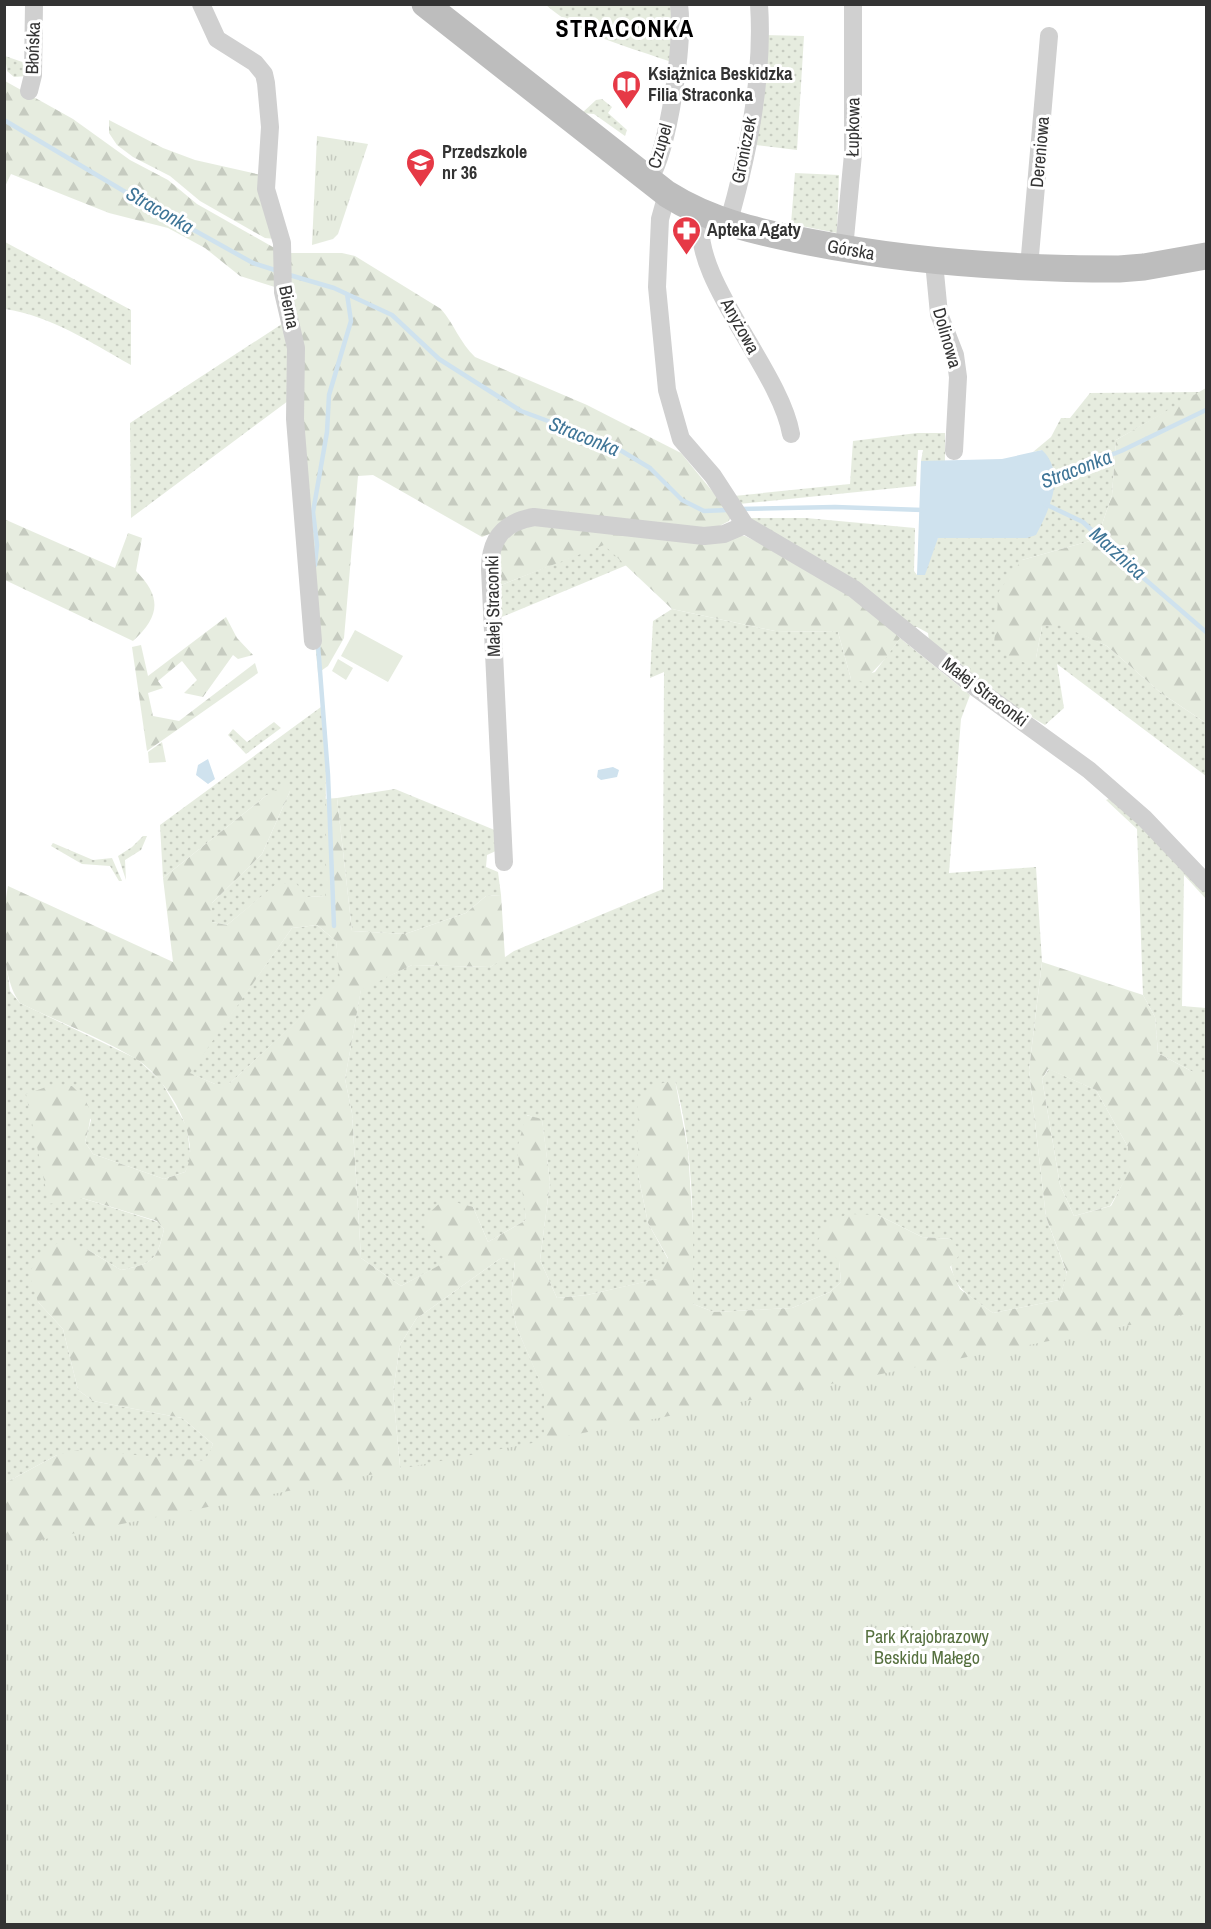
<svg xmlns="http://www.w3.org/2000/svg" width="1211" height="1929" viewBox="0 0 1211 1929" font-family="'Archivo Narrow',sans-serif">
  <style>
    .grass { fill: url(#grass-dots) }
    .forest { fill: url(#forest-firs); fill-rule: evenodd }
    .park { fill: url(#park-tufts) }
    .garden { fill: #e6ecdf }
    .water { fill: #cfe2ee }
    .lines { fill: none; stroke-linecap: round; stroke-linejoin: round }
    .stream { stroke: #cfe2ee; stroke-width: 4.5 }
    .street { stroke: #d0d0d0; stroke-width: 18 }
    .secondary { stroke: #bdbdbd; stroke-width: 27 }
    .labels { text-anchor: middle; stroke-width: 6; stroke-linejoin: round; paint-order: stroke }
    .street-label { font-size: 18px; fill: #333; stroke: #fff }
    .poi-label { font-size: 18px; font-weight: bold; fill: #333; stroke: #fff; text-anchor: start }
    .park-label { font-size: 18px; fill: #56703f; stroke: #fff }
    .water-label { font-size: 20px; font-style: italic; fill: #3f7597; stroke: #fff }
    .district-label { font-size: 24px; font-weight: bold; letter-spacing: 1.5px; fill: #000; stroke: #fff }
  </style>
  <defs>
    <pattern id="grass-dots" width="8" height="8" patternUnits="userSpaceOnUse" patternTransform="scale(1.5)"><rect width="8" height="8" fill="#e6ecdf"/><path d="M2 2h.1M6 6h.1" fill="none" stroke="#c6cbc0" stroke-width="1.8" stroke-linecap="round"/></pattern>
    <pattern id="forest-firs" width="22" height="20" patternUnits="userSpaceOnUse" patternTransform="scale(1.5)"><rect width="22" height="20" fill="#e6ecdf"/><path d="M5 1l3.5 6h-7zM16 11l3.5 6h-7z" fill="#c6cbc0"/></pattern>
    <pattern id="park-tufts" width="24" height="20" patternUnits="userSpaceOnUse" patternTransform="scale(1.5)"><rect width="24" height="20" fill="#e6ecdf"/><path d="M3 7l-1-3M5 7V3M7 7l1-3M15 17l-1-3M17 17v-4M19 17l1-3" fill="none" stroke="#c6cbc0"/></pattern>
  </defs>
  <rect width="100%" height="100%" fill="#fff"/>
  <path class="grass" d="M546,5h130l-2,58c-44,-16 -93,-27 -128,-58z
    M764,35l40,1 -7,114 -48,-6z
    M5,56l26,9 -5,11 -12,1 -7,-6z
    M602,99l10,8 -4,6 19,17 -2,6 -31,-22 -12,-1 14,-13z
    M795,173l44,2 -2,58 -46,-9z
    M5,242l126,68v55c-41,-23 -80,-49 -126,-56z
    M288,320l4,78 -161,120 -1,-95z
    M1201,392l-85,48 -4,55 -15,44 -75,21 14,98 6,-32 18,-2 47,22 54,47 45,30v53l-149,-112 7,44 -19,17 -37,-22 -79,-63 -1,-7 -11,-6 -4,1 -165,-110h58l109,10 -1,43 3,4 21,-37h89l15,-88 -9,2 18,-15 10,-19h9l20,-25z
    M917,433h28v28h-24l2,-11h-5l-2,36 -177,18 -5,-8 116,-12 3,-43z
    M604,544l23,21 -130,54 -1,-32z
    M672,609l103,22 63,1 13,47 24,-7 25,-34 70,57 -9,24 -12,154 87,-6 6,95 -13,108 17,147 21,57 -8,26 -66,13c-35,-25 -45,-28 -42,-74l-29,-2 -44,-22 -39,46 2,21 -11,10 -38,16 -78,4 -21,-8c0,-75 2,-151 -18,-223l-37,21v72l10,49 20,36 -10,20 -71,16 -30,3 -17,-38 10,-78 -8,-62 -15,-5 -4,70 3,35 -38,22 -15,-35 -23,53 -49,26 -40,-28 -9,-145 -7,-34 16,-90 51,-24 78,2 24,-16 149,-62 1,-217 -14,6 3,-57z
    M321,707l5,60 -1,129 -18,1 -31,-12 -49,40 -15,-3v-19l50,-49 28,-63 -23,4 -104,83 -3,-53z
    M274,722l7,6 -35,26 -18,-19 5,-6 14,13z
    M395,789l102,42 1,19 -11,5 -1,12 12,5 3,23 -15,1 -20,17 -61,21 -53,-3 -15,-133z
    M1113,797l93,94v8l-22,-24 -2,131 24,2v64h-13l-35,-19 -3,-36 -12,-22 -6,-166 -31,-29z
    M143,836h4l-6,14 -16,10 1,20 -8,-24 14,-9z
    M53,843l40,17 19,-2 10,23h-3l-9,-15 -28,-2 -31,-18z
    M317,925l19,16 5,40 -113,104 -13,-1 -26,-11 103,-145z
    M4,948l6,43 10,12 117,56 24,22 26,46 4,34 -6,11 -21,7 -71,-25 -8,-12 6,-22 -19,-34 10,112 76,24 6,7c-7,32 -12,35 -43,41l-33,-20 -50,52 25,27 15,61 15,11 89,17 31,26 -7,17 -149,-6 -52,28z
    M1049,1069l47,21 32,57 1,26 -19,33 -36,10 -14,-31 -18,-106z
    M501,1258l14,3 -4,36 5,29 28,64v72l-143,15 -8,-85 7,-47 16,-26z"/>
  <path class="forest" d="M5,81l68,38 57,41 38,20 29,24 81,46v38l-38,-12 -35,-28 -37,-20 -59,-15 -98,-39 -6,12z
    M109,120l54,28 32,12 66,15 14,64 -10,-1 -65,-37 -30,-25 -37,-19 -16,-12 -8,-12z
    M290,253h52l13,3 86,53c13,15 19,34 34,48l112,48 94,48 50,61 -2,7 -17,9 -168,-18 -62,25 -109,-62 -15,1 -14,162 -16,28 -10,7 -9,-93z
    M1206,388v335l-45,-30 -54,-47 -47,-21 -18,1 -6,32 -9,5 -15,-3 -18,-16 5,-53 23,-31 75,-21 15,-44 4,-55z
    M4,519l111,49 13,-35 14,5 -6,33c27,27 23,46 -3,70l-128,-61z
    M524,522l221,14 37,18 74,43 44,41 -14,20 -23,24 -12,-3 -13,-47 -63,-1 -103,-22 -68,-64 -108,42v-41z
    M226,617l11,21 16,17 -15,4 -5,-4 -30,42 -19,-4 13,-13 -15,-19 -24,20 5,7 -15,5 5,23 26,5 76,-58 3,10 -111,78 -15,-104 9,-2 7,31z
    M162,742l4,20 -17,1 -1,-11z
    M287,783l3,8 -28,63 -50,49v19l15,3 48,-40 20,-3 12,15 18,-1v-97l12,-1 15,133 53,3 61,-21 20,-17 15,-1 4,63 -15,9 -78,-2 -51,25 -16,89 7,34 9,145 40,28 48,-26c-22,-14 -24,-18 -22,-45l17,-16 29,8 15,35 38,-22 -9,-71 9,-34 16,4 8,63 -10,78 17,38 30,-3 70,-16 11,-21 -20,-35 -10,-49v-73l17,-16 20,-5 13,70 5,78v76l21,8 78,-4 38,-16 11,-10 -2,-21 -22,-19 11,-19 20,-9 30,1 44,22 29,2 10,14 -11,14 10,22 33,24 66,-13 8,-27 -21,-56 -17,-147 13,-108 101,33 12,22 3,36 35,19h13v852h-1201v-441l52,-28 21,-5 127,11 8,-17 -31,-26 -89,-17 -15,-11 -15,-61 -25,-27 -9,-29 13,-21 21,-12 25,10 33,20c31,-6 36,-9 43,-41l-7,-8 -75,-23 -33,6 -23,-110 23,-8h23c22,21 21,27 13,56l8,12 71,25 21,-7c19,-33 -19,-95 -49,-113 -34,-21 -80,-38 -116,-56 -20,-26 -18,-85 -12,-117l165,76 -10,-84 104,-83zM317,925l19,16 4,40 -111,103h-14l-25,-11 102,-145zM1048,1069l48,21 32,57v26l-17,33 -37,10 -14,-31 -18,-106zM501,1258l14,4 -4,35 5,29 28,65v71l-143,15 -8,-85 7,-47 16,-26z"/>
  <path class="park" d="M317,136l51,8 -30,90 -5,5 -21,6z
    M1206,1310v614h-1201v-377z"/>
  <path class="garden" d="M355,630l48,26 -15,26 -47,-26z
    M338,659l15,9 -7,12 -14,-9z"/>
  <path class="water" d="M1042,450c25,24 7,60 -6,85l-9,3h-89l-13,37h-8l4,-114 81,-2z
    M208,759l7,20 -7,5 -12,-9 2,-10z
    M613,767l6,3 -2,7 -16,3 -4,-3 1,-7z"/>
  <g class="lines">
    <path class="stream" d="M4,120l118,70 131,73 25,8
      M286,274l48,14 58,27 47,44 82,52 89,33 40,24 32,32 22,11 24,-1
      M1050,479l71,-28 85,-41
      M1045,504l38,18 42,40 81,70
      M740,509l95,-2 88,3
      M315,565l2,-20 -4,-33 14,-80 2,-37 22,-74 -4,-27
      M318,645l10,130 6,151"/>
    <path class="street" d="M201,4l16,35 38,24 9,11 2,9 4,44 -4,62 16,54 1,49 13,56 -1,71 18,222
      M29,91l4,-16 1,-71
      M649,180c20,-32 35,-137 30,-176
      M667,194l-7,25 -3,68 10,103 14,49 32,37 32,49 109,64 122,99 113,82 55,48 62,65
      M702,214c-15,61 78,155 89,220
      M728,224c20,-69 36,-148 31,-220
      M844,249l9,-95v-150
      M934,262l5,52 16,41 3,22 -4,74
      M1029,267l20,-231
      M504,862l-14,-293c0,-31 14,-47 44,-52l170,19 20,-2 21,-9"/>
    <path class="secondary" d="M425,4l242,190c44,28 92,38 142,48 102,20 206,27 310,27l25,-2 62,-11"/>
  </g>
  <defs>
    <symbol id="library-pin" viewBox="-11 -11 22 30"><path d="M0 17L-7.5 6A9.5 9.5 0 1 1 7.5 6Z" fill="#e63946" stroke="#fff"/><path d="M-6-4Q-3-5.5-.7-3.5V5Q-3 3-6 4ZM6-4Q3-5.5 .7-3.5V5Q3 3 6 4Z" fill="#fff"/></symbol>
    <symbol id="school-pin" viewBox="-11 -11 22 30"><path d="M0 17L-7.5 6A9.5 9.5 0 1 1 7.5 6Z" fill="#e63946" stroke="#fff"/><path d="M0-5L7-2L0 1L-7-2ZM-4 1L0 2.5L4 1V4Q0 6-4 4Z" fill="#fff"/></symbol>
    <symbol id="pharmacy-pin" viewBox="-11 -11 22 30"><path d="M0 17L-7.5 6A9.5 9.5 0 1 1 7.5 6Z" fill="#e63946" stroke="#fff"/><path d="M-2-6h4v4h4v4h-4v4h-4v-4h-4v-4h4Z" fill="#fff"/></symbol>
  </defs>
  <g fill-rule="evenodd">
    <use href="#library-pin" x="610" y="68" width="33" height="45"/>
    <use href="#school-pin" x="404" y="146" width="33" height="45"/>
    <use href="#pharmacy-pin" x="670" y="214" width="33" height="45"/>
  </g>
  <g class="labels">
    <g class="street-label">
      <text transform="translate(33 48) rotate(-88)" y="6">Błońska</text>
      <text transform="translate(853 127) rotate(-89)" y="6">Łupkowa</text>
      <text transform="translate(660 146) rotate(-74)" y="6">Czupel</text>
      <text transform="translate(744 150) rotate(-79)" y="6">Groniczek</text>
      <text transform="translate(1040 152) rotate(-85)" y="6">Dereniowa</text>
      <text transform="translate(851 250) rotate(10)" y="6">Górska</text>
      <text transform="translate(289 307) rotate(79)" y="6">Bierna</text>
      <text transform="translate(740 326) rotate(61)" y="6">Anyżowa</text>
      <text transform="translate(947 338) rotate(74)" y="6">Dolinowa</text>
      <text transform="translate(493 606) rotate(-91)" y="6">Małej Straconki</text>
      <text transform="translate(985 692) rotate(37)" y="6">Małej Straconki</text>
    </g>
    <g class="poi-label">
      <text x="648" y="80">Książnica Beskidzka<tspan x="648" dy="21">Filia Straconka</tspan></text>
      <text x="442" y="158">Przedszkole<tspan x="442" dy="21">nr 36</tspan></text>
      <text x="707" y="236">Apteka Agaty</text>
    </g>
    <g class="park-label">
      <text x="927" y="1643">Park Krajobrazowy<tspan x="927" dy="21">Beskidu Małego</tspan></text>
    </g>
    <g class="water-label">
      <text transform="translate(160 210) rotate(30)" y="7">Straconka</text>
      <text transform="translate(584 436) rotate(22)" y="7">Straconka</text>
      <text transform="translate(1076 469) rotate(-21)" y="7">Straconka</text>
      <text transform="translate(1118 553) rotate(42)" y="7">Marźnica</text>
    </g>
    <g class="district-label">
      <text x="625" y="37">STRACONKA</text>
    </g>
  </g>
  <rect width="1211" height="1929" fill="none" stroke="#333333" stroke-width="12"/>
</svg>
